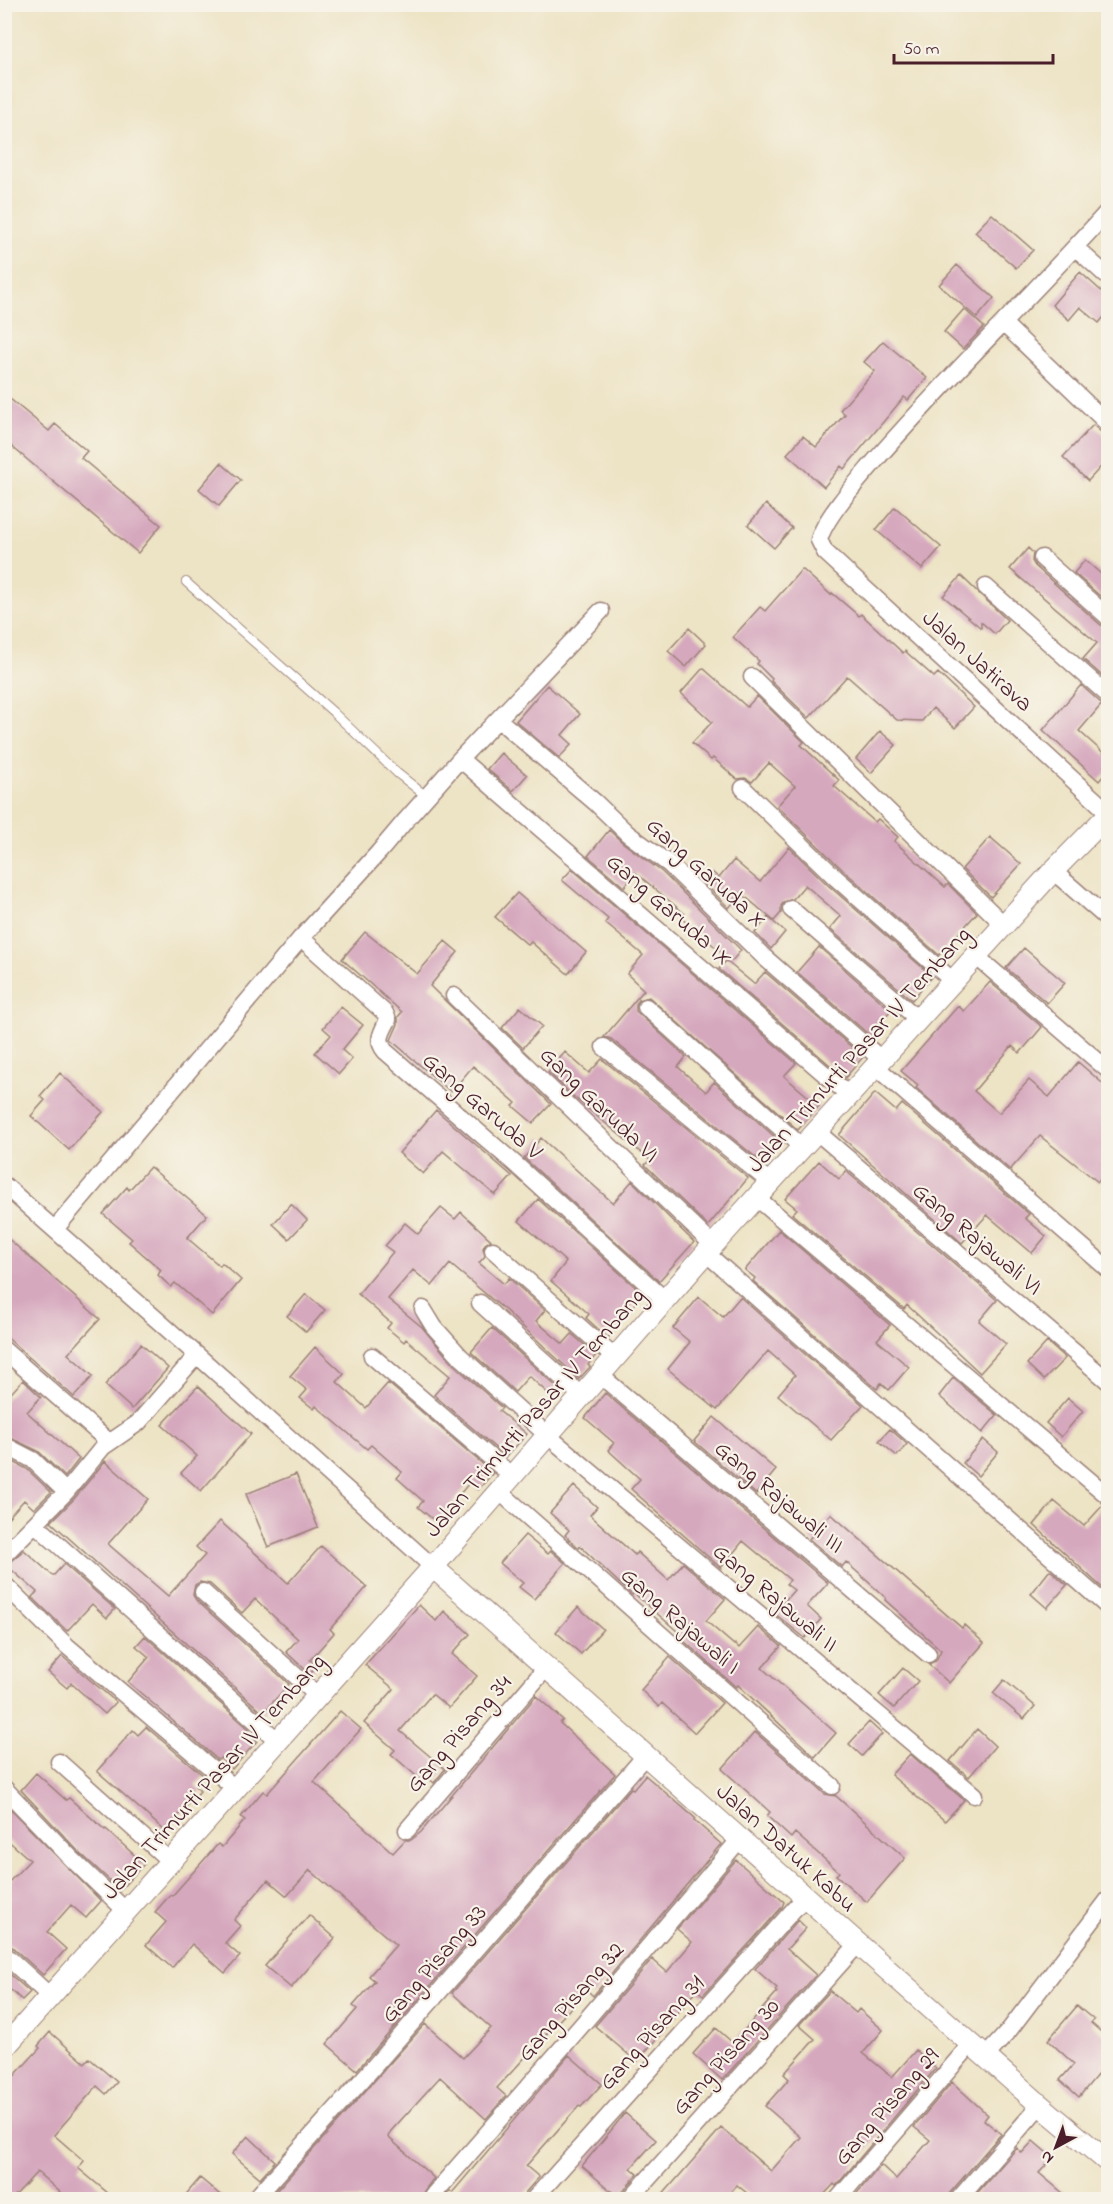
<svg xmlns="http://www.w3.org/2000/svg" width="1113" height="2204" viewBox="0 0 1113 2204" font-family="'Indie Flower',sans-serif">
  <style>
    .building { fill: #d6a8be }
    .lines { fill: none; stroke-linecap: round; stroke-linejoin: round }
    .service-casing { stroke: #9c8178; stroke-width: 10 }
    .minor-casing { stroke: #9c8178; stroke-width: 19 }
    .tertiary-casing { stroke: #9c8178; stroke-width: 23 }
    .service { stroke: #fff; stroke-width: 8 }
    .minor { stroke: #fff; stroke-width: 16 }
    .tertiary { stroke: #fff; stroke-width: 21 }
    .labels { text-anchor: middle; stroke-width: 4.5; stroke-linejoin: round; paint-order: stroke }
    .street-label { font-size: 24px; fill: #4a1f2b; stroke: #f7f3e8 }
  </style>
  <rect width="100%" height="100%" fill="#f7f3e8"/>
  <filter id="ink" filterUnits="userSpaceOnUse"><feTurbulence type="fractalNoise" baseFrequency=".0167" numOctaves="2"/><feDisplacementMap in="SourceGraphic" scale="12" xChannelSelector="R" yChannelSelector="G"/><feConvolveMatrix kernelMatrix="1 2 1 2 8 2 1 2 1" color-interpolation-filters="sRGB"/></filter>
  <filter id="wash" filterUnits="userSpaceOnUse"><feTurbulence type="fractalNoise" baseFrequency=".008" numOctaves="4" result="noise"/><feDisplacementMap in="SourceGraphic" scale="24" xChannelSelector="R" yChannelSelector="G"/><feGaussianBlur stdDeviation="1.35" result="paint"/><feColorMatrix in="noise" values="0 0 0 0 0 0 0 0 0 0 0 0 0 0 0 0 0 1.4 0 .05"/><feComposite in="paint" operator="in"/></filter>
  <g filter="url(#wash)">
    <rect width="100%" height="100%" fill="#ede3c5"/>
    <g id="blocks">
      <path class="building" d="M992,214l41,36 -17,18 -41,-36z
        M957,265l37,33 -17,20 -38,-33z
        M1080,272l28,25v15l-9,11 -19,-16 -11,13 -17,-15z
        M964,309l20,18 -21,22 -19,-17z
        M883,341l44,37 -19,22 -4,-3 -60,72 -3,-3 -17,21 -37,-33 16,-18 13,11 29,-33 -5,-4 35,-39 -11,-9z
        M4,394l45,37 6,-7 32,27 -6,7 80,67 -23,28 -134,-113z
        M1093,425l15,13v21l-20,22 -25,-24z
        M221,463l20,17 -22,26 -20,-17z
        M766,504l26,24 -18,20 -26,-23z
        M895,507l46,40 -19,22 -46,-39z
        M1028,548l5,5 -1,8 3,5 66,59 7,2v54l-25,-22 14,-16 -87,-74z
        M1085,560l23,20v23l-34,-30z
        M802,569l29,26 1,-2 27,23 2,-2 42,39 2,-2 29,26 4,-4 36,34 -19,21 -22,-20 -11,13 -25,-1 -50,-44 -38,42 -38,-37 1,-2 -15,-15 2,-3 -26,-24 27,-30 5,4z
        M961,576l46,44 -12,14 -14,-12v6l-38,-32z
        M689,628l17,16 -20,23 -18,-16z
        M703,668l44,39 10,-11 47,46 -3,3 38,35 -5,6 41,36 3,-3 20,18 -4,4 51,46 3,-3 29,29 -38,42 -96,-85 -66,-64 18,-20 -26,-23 -17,19 -7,-4 -8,1 -24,-21 -2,2 -19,-17 20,-21 -31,-29z
        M547,685l33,29 -18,21 10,9 -13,14 -43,-37z
        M1081,685l21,19 -23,27 29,26v13l-9,11 -56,-51z
        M880,731l16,14 -25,28 -15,-14z
        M501,753l26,22 -14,16 -26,-22z
        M609,830l13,12 40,30 79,78 -9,11 -51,-43 4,-4 -49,-41 -12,14 -36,-31z
        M990,837l31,27 -30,33 -29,-28z
        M789,847l40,39 103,90 -20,24 -82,-71 11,-13 -36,-31 -12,14 -9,3 -3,4v7l-7,8 -33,-28 -12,15 -26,-26 9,-10 7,6 15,-18 26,22z
        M572,869l224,194 -12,13 35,30 -21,24 -149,-133 -10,3 -3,4v7l50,46 -8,10 28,25 8,-10 62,56 -18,21 -147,-120 -7,-2 40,-47 -17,-16 16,-19 -38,-32 3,-4 -46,-39z
        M517,893l69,59 -18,22 -37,-32 -3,3 -33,-28z
        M768,917l17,15 -14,17 -16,-16z
        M365,932l52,42 28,-33 13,11 -28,34 121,118 -18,19 -20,-17 3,-3 -43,-37 -22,26 -60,-52 7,-16v-7l4,-5 -60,-53z
        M819,947l72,63 -11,13 4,4 -10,12 -77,-67z
        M1024,948l41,35 -18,20 -41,-35z
        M726,961l28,23 11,-12 98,85 -18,21 -126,-109z
        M990,982l52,45 -22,26 -8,-7 -38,45 25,22 30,-33 20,17 29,-35 30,26v82l-10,12 -58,-46 -30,34 -94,-82 2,-3 -17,-14 57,-65 6,5z
        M341,1007l22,18 -21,25 10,9 -13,15 -24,-21 16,-18 -8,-7z
        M520,1007l22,19 -19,22 -21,-20z
        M565,1052l24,21 13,-14 146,119 -40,48 -63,-61 5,-5 -75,-62 -27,-26z
        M60,1073l43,39 -34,38 -38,-34 14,-16 -5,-4z
        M875,1093l21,18 6,-7 127,110 -4,4 21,18 -14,17 -45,-38 -25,28 -123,-108z
        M436,1110l76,66 -17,19 -52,-44 -20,23 -24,-21z
        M541,1138l72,65 19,-22 62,61 -35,39 -135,-123z
        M819,1161l20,18 7,-8 151,129 -18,21 27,23 -26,29 -73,-68 -3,4 -112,-95 5,-5 -12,-10z
        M150,1167l57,48 -20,23 33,28 2,-3 19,17 -29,35 -37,-32 -4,4 -13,-12 3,-5 -32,-28 3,-3 -29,-25 24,-27 2,3z
        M538,1199l105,95 -35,44 -22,-20 3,-4 -38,-33 15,-19 -47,-41z
        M291,1204l16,16 -18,19 -16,-15z
        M441,1208l14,11 6,-7 30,28 -6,4 -2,4 2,8 -6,7 25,21 5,-6 36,32 -9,11 27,23 9,-10 24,21 -8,10 2,2 -11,12 -73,-68 -56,-47 -18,22 -19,-16 -25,29 34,28 31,37 49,44 -3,3 28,23 -21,23 -72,-62 16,-19 -44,-37 -2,3 -17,-14 4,-5 -33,-29 35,-42 -8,-6 20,-23 13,11z
        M779,1230l111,95 -13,15 32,27 -20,23 -8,-7 -4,6 -124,-108 2,-3 -10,-8z
        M4,1235l96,84 -32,35 25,22 -19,21 -70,-62z
        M306,1294l19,16 -19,22 -19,-16z
        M699,1297l24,20 17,-20 123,108 -32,35 -53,-45 17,-20 -27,-24 -51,59 -49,-41 22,-27 -17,-14z
        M492,1328l67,61 -7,8 -23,-21 -14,16 -44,-40z
        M1047,1342l18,16 -21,22 -17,-16z
        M141,1344l27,24 -36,41 -27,-24z
        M315,1347l29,27 -7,8 29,26 22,-25 105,90 -15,17 -8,-8 -34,40 -18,-15 5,-6 -26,-23 5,-6 -31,-27 -4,4 -51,-43 -2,3 -14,-11 7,-8 -17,-14z
        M953,1378l44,37 -15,18 -43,-37z
        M23,1380l18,17 -14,15 52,47 -14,18 -27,-26 -34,-16v-34z
        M198,1386l53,48 -50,57 -20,-18 16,-17 -35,-31z
        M605,1393l223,190 -21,23 14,13 -16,19 -31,-25 20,-23 -8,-6 4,-4 -47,-39 -22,27 -90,-79 9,-10 -32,-29 6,-7 -29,-25z
        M1068,1398l15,13 -22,26 -15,-14z
        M714,1417l62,53 -20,24 -62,-53z
        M890,1429l17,15 -10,12 -18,-15z
        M983,1439l15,13 -20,24 -15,-13z
        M4,1457l23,12 24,23 -17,17 -10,-9 -20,22z
        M105,1461l43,38 -40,45 60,52 37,-41 -9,-8 24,-26 68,62 33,-37 46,41 -37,42 4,4 -24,27 7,6 -7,8 -24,-22 12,-13 -43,-40 -13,14 -32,-29 -10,-2 -5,3 -2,10 3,5 93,84 -26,29 -212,-191 23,-23z
        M296,1474l22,53 -50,20 -22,-53z
        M574,1486l23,21 -7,8 45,40 2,-3 31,28 15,-17 42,36 -19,22 28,24 1,-1 4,4 19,-21 23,19 -19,22 74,65 -21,24 -77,-72 -2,2 -52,-46 2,-2 -34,-30 -18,-16 -2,2 -52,-49 -1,2 -14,-13 4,-5 -19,-17z
        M1054,1501l30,25 19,-21 5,1v87l-74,-68z
        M831,1514l131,114 2,-3 20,18 -35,40 -21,-19 8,-3 5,-11 -56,-50 1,-2 -40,-36 -4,5 -33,-28z
        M525,1535l23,19 3,-3 14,12 -31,36 -15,-12 4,-4 -23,-20z
        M24,1550l28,25h2l10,-11 51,45 -8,9 -15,-14 -25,27 -35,-34 5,-5 -31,-27z
        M1050,1570l17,15 -20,23 -16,-14z
        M419,1605l17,16 8,-10 26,23 -18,20 25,22 -28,32 -17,-14 -32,37 45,38 -11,14 -8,-7 -4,5 -31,-27 4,-4 -31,-27 30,-34 -29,-24z
        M578,1607l25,22 -22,25 -25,-22z
        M145,1636l104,93 -3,2 11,10 -25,28 -12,-11 -2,2 -90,-78 21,-25 -13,-11z
        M62,1656l54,46 -11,12 -34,-31 -4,5 -19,-16z
        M670,1657l52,46 -27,30 -33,-30 -3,4 -18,-17z
        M903,1668l15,13 -24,27 -15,-13z
        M1004,1680l31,26 -11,13 -31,-26z
        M536,1696l27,24 -3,3 55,51 -258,296 -30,-26 30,-35 -4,-3 22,-25 -6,-5 27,-31 -86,-75 -23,26 -19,-16 -34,40 6,6 -15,17 15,13 -15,17 -33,-29 -20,24 -26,-23 20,-23 -11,-10 15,-17 2,1 46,-52 4,3 23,-27 -4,-3 22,-26 4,3 73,-83 21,18 -47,53 79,71 12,-13h6l10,-8z
        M869,1722l13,12 -20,22 -13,-12z
        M146,1727l58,49 -9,10 5,5 -35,40 -68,-60 36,-41 5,5z
        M977,1729l18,17 -26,31 -19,-16z
        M755,1732l70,62 11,2 69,62 -38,44 -31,-27 3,-3 -44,-39 -4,5 -24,-22 3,-4 -48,-43z
        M910,1754l54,46 -19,21 -54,-46z
        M36,1773l30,27 3,-2 36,32 1,-1 38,35 -24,26 -42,-39 -57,-61z
        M645,1775l50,43 -1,2 27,24 -128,152 -6,-6 -90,98 9,8 -20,23 -46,-42 -49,54 -3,6 46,41 -10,13 1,8h-156l156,-175 38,34 28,-30 -39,-35 179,-205 2,1z
        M7,1806l94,95 -15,17 -15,-13 -24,27 19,17 -23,26 -32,-29 -7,-2v-57l26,-27 -26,-23v-29z
        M736,1860l48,42 -2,5 -79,88 -6,-5 -60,72 -42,-36 57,-67 15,13 25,-30 -15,-13z
        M309,1915l26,23 -44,50 -26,-22z
        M798,1920l8,8 -19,21 29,26 -94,105 -29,-26 23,-26 17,15 44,-51 -2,-2 2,-2 -22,-19z
        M4,1969l26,23 -8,8 -18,-16z
        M830,1991l26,22 3,-4 24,21 -20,23 29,24 24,-27 20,18 -100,118 -2,-2 -14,15h-66l-17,-14 -13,14h-65l62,-71 50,43 30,-34 -36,-31 24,-27 -5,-5 31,-35 -16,-14z
        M1077,2006l17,14 -3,3 17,15v24l-29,35 -19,-17 14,-16 -26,-24z
        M50,2032l35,31 4,-5 28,24 -11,12 -9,-8 -43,49 30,26 -6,7 37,31h-47l-31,-27 -25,27h-8v-112l36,-39 -2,-2z
        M569,2055l33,29 -21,23 -2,-1 -53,60 13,11 -14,16 -2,6h-80l7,-8 2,2z
        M952,2082l36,33 -4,5 17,14 -51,59 -2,6h-96l29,-34 15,14 34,-39 -16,-13z
        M625,2113l31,27 -25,28 7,6 -20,23 -36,-31z
        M248,2136l27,25 -15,17 -28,-24z
        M1033,2141l20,17 -14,15 31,26h-98l45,-51 5,5z
        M200,2178l25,21h-43z"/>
    </g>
  </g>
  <g filter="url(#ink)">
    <use href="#blocks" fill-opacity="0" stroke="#9c8178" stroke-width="1.5"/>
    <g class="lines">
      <defs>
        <path id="service" d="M186,582l147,130 64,61 29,23"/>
        <path id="minor" d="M1108,211c-76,85 -159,164 -234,251 -16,19 -49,55 -55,78l6,12 283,260
          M1076,248l32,29
          M1003,323l105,101
          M1042,558l66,59
          M986,587l122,108
          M752,677l253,249
          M499,720l97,83 32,31 41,30 95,93 118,103
          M460,759l389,336
          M743,788l93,90 118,104
          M1053,871l55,48
          M791,909l128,111
          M301,938l84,75 3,7c-6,12 -12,20 -3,31l129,112 151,137
          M977,957l131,113
          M454,996l260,250
          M646,1007l157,141
          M604,1047l167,136
          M876,1067l232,202
          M817,1132l291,249
          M4,1185l193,170 236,212
          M757,1198l351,298
          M55,1229l246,-291 78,-86 27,-32 54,-61 141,-148
          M493,1250l122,108
          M706,1253l402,354
          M480,1303l102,93
          M423,1309l11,18 27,30 86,78 427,360
          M4,1350l105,92
          M372,1356l140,120
          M600,1375l328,279
          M4,1445l29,15 33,32
          M499,1491l333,295
          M35,1524l243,217
          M4,1555l62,-63 37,-45 35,-24 59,-68
          M4,1584l63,62 169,143
          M203,1592l115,104
          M59,1762l112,100
          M4,1788l67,70 56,54
          M407,1830l139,-162
          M4,1954l47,43
          M986,2056l21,-23 101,-133
          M434,2194l147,-168 159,-187
          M254,2200l116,-129 275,-315
          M533,2200l272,-303
          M629,2200l229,-256
          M837,2200l135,-157
          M958,2200l82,-95"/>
        <path id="tertiary" d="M433,1567l607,538 68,57
          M4,2048l429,-481 273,-314 347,-382 55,-56"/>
      </defs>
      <use href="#service" class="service-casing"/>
      <use href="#minor" class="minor-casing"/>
      <use href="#tertiary" class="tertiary-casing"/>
      <use href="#service" class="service"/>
      <use href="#minor" class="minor"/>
      <use href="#tertiary" class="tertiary"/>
    </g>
  </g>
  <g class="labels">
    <g class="street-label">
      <text transform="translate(978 660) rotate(42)" y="8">Jalan Jatirava</text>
      <text transform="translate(707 872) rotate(42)" y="8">Gang Garuda X</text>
      <text transform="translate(670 909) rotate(41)" y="8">Gang Garuda IX</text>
      <text transform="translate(858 1049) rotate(-48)" y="8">Jalan Trimurti Pasar IV Tembang</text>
      <text transform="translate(600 1104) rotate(44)" y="8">Gang Garuda VI</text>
      <text transform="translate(483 1105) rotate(41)" y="8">Gang Garuda V</text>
      <text transform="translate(978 1238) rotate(40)" y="8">Gang Rajawali VI</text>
      <text transform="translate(534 1412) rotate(-49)" y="8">Jalan Trimurti Pasar IV Tembang</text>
      <text transform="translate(780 1496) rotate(40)" y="8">Gang Rajawali III</text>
      <text transform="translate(776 1597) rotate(40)" y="8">Gang Rajawali II</text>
      <text transform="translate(681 1620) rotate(41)" y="8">Gang Rajawali I</text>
      <text transform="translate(458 1733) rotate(-49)" y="8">Gang Pisang 34</text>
      <text transform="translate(213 1776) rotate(-48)" y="8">Jalan Trimurti Pasar IV Tembang</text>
      <text transform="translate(787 1847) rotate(42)" y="8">Jalan Datuk Kabu</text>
      <text transform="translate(433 1963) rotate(-49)" y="8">Gang Pisang 33</text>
      <text transform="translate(570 2001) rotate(-49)" y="8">Gang Pisang 32</text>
      <text transform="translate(651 2032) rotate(-48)" y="8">Gang Pisang 31</text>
      <text transform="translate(725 2056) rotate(-48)" y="8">Gang Pisang 30</text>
      <text transform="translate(886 2106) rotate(-49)" y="8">Gang Pisang 29</text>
    </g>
  </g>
  <rect width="1113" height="2204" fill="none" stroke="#f7f3e8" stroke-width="24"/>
  <g transform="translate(1056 2147) rotate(221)" stroke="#f7f3e8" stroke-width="4.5" paint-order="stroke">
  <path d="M0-4.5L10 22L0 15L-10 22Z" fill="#4a1f2b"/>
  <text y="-9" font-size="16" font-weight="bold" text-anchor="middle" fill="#4a1f2b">N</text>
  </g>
  <path d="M894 54v9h159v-9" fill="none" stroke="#4a1f2b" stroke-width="3"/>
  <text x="903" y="54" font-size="18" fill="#4a1f2b" stroke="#f7f3e8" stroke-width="4.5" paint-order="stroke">50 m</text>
</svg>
